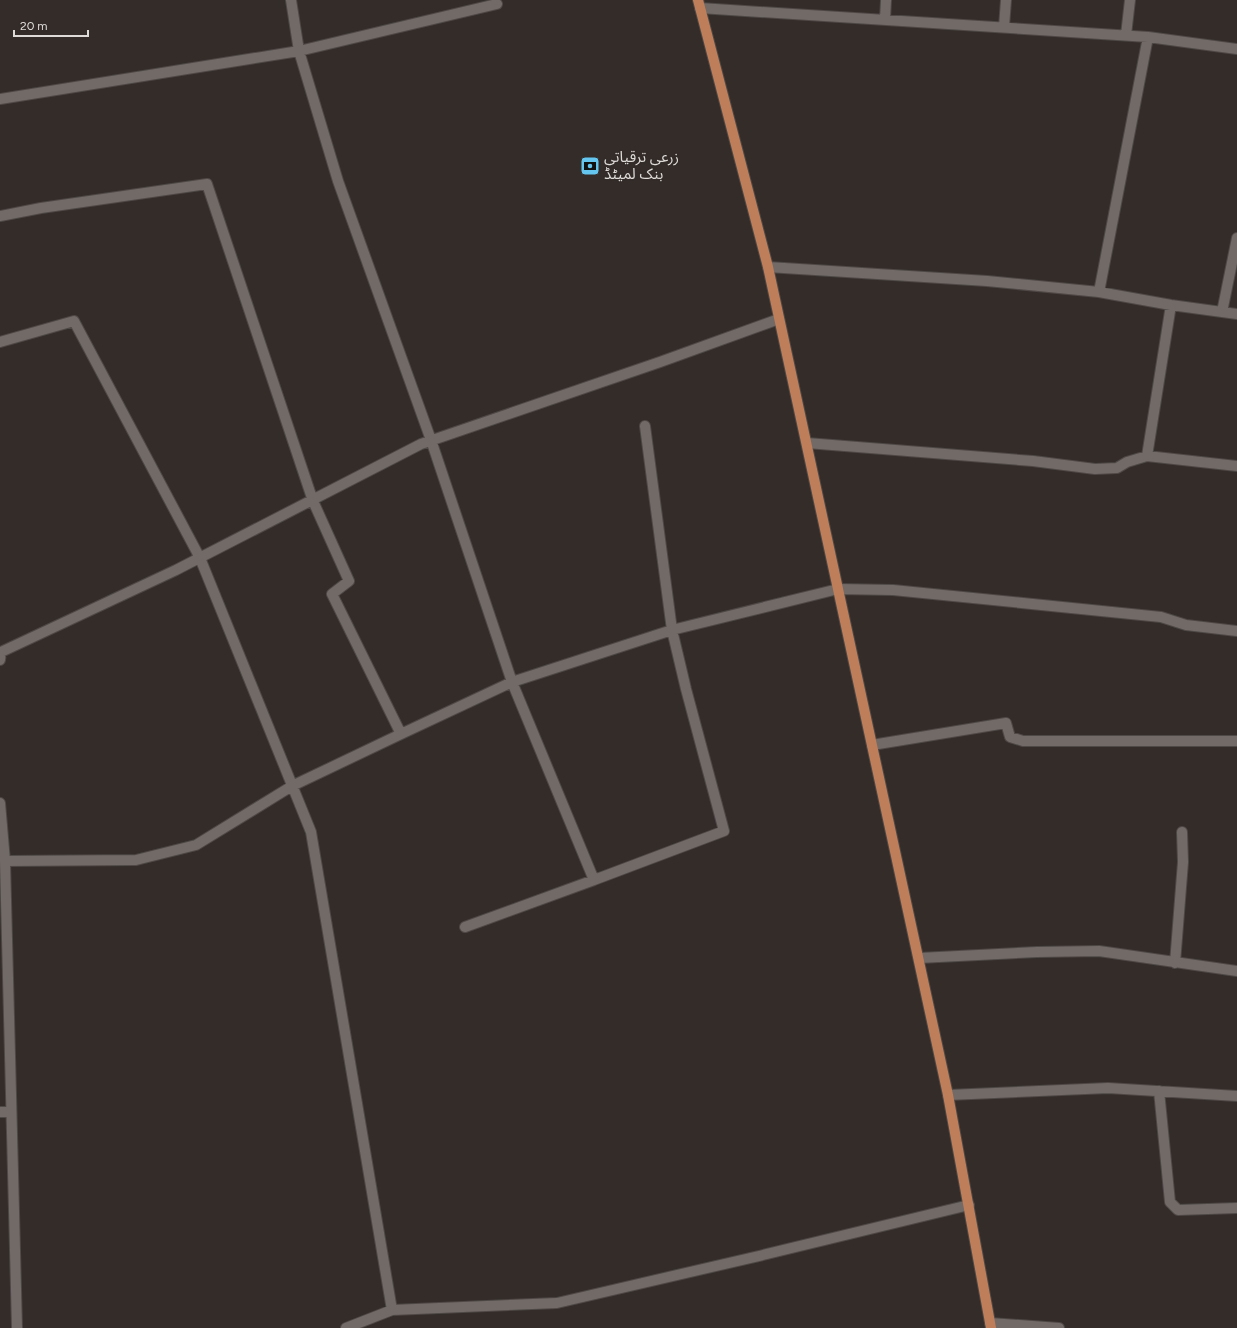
<svg xmlns="http://www.w3.org/2000/svg" width="1237" height="1328" viewBox="0 0 1237 1328" font-family="Figtree,'Noto Sans Arabic',sans-serif">
  <style>
    .lines { fill: none; stroke-linecap: round; stroke-linejoin: round }
    .street-casing { stroke: #4e4846; stroke-width: 12 }
    .primary-casing { stroke: #4e4846; stroke-width: 12 }
    .street { stroke: #726a67; stroke-width: 10 }
    .primary { stroke: #bf7e5a; stroke-width: 10 }
    .labels { text-anchor: middle; stroke-width: 3; stroke-linejoin: round; paint-order: stroke }
    .poi-label { font-size: 15px; fill: #dfdbd9; stroke: #332c29; text-anchor: start }
  </style>
  <rect width="100%" height="100%" fill="#332c29"/>
  <g class="lines">
    <defs>
      <path id="street" d="M291,0l8,51 39,130 93,259 81,242 82,198 -129,47
        M700,8l448,29 89,12
        M885,20l1,-20
        M1004,27l2,-27
        M1126,35l4,-35
        M0,99l299,-48 198,-47
        M0,216l41,-8 166,-24 106,317 36,80 -17,13 69,140 -109,52 -96,59 -60,15 -131,1 -5,-58
        M768,267l219,14 112,11 72,13 66,9
        M1099,292l49,-255
        M1222,312l15,-74
        M0,342l74,-21 126,237 111,274 81,478
        M807,443l226,18 62,8 22,-1 10,-6 20,-6 90,10
        M1147,456l24,-151
        M0,660l1,-8 175,-82 245,-126 239,-82 119,-43
        M401,734l111,-52 160,-52 166,-41 55,1 268,27 25,8 51,6
        M872,745l134,-22 4,14 13,4h214
        M5,861l12,467
        M594,880l130,-49 -38,-142 -14,-59 -27,-204
        M919,958l118,-6 62,-1 138,20
        M1175,963l8,-101 -1,-30
        M1159,1091l11,111 8,8 59,-2
        M948,1095l160,-7 129,8
        M0,1112h11
        M990,1323l69,5
        M346,1328l46,-18 165,-7 206,-48 206,-50"/>
      <path id="primary" d="M698,0l70,267 180,828 43,233"/>
    </defs>
    <use href="#street" class="street-casing"/>
    <use href="#primary" class="primary-casing"/>
    <use href="#street" class="street"/>
    <use href="#primary" class="primary"/>
  </g>
  <defs>
    <symbol id="bank-square" viewBox="-11 -11 22 22"><rect x="-9" y="-9" width="18" height="18" rx="4" fill="#64c5ee" stroke="#332c29"/><path d="M-6-4H6V4H-6ZM0-2.3a2.3 2.3 0 1 0 0 4.6a2.3 2.3 0 1 0 0-4.6Z" fill="#111"/></symbol>
  </defs>
  <g fill-rule="evenodd">
    <use href="#bank-square" x="579" y="155" width="22" height="22"/>
  </g>
  <g class="labels">
    <g class="poi-label">
      <text x="604" y="162">زرعی ترقیاتی<tspan x="604" dy="17">بنک لمیٹڈ</tspan></text>
    </g>
  </g>
  <path d="M14 30v6h74v-6" fill="none" stroke="#dfdbd9" stroke-width="2"/>
  <text x="20" y="30" font-size="12" fill="#dfdbd9" stroke="#332c29" stroke-width="3" paint-order="stroke">20 m</text>
</svg>
